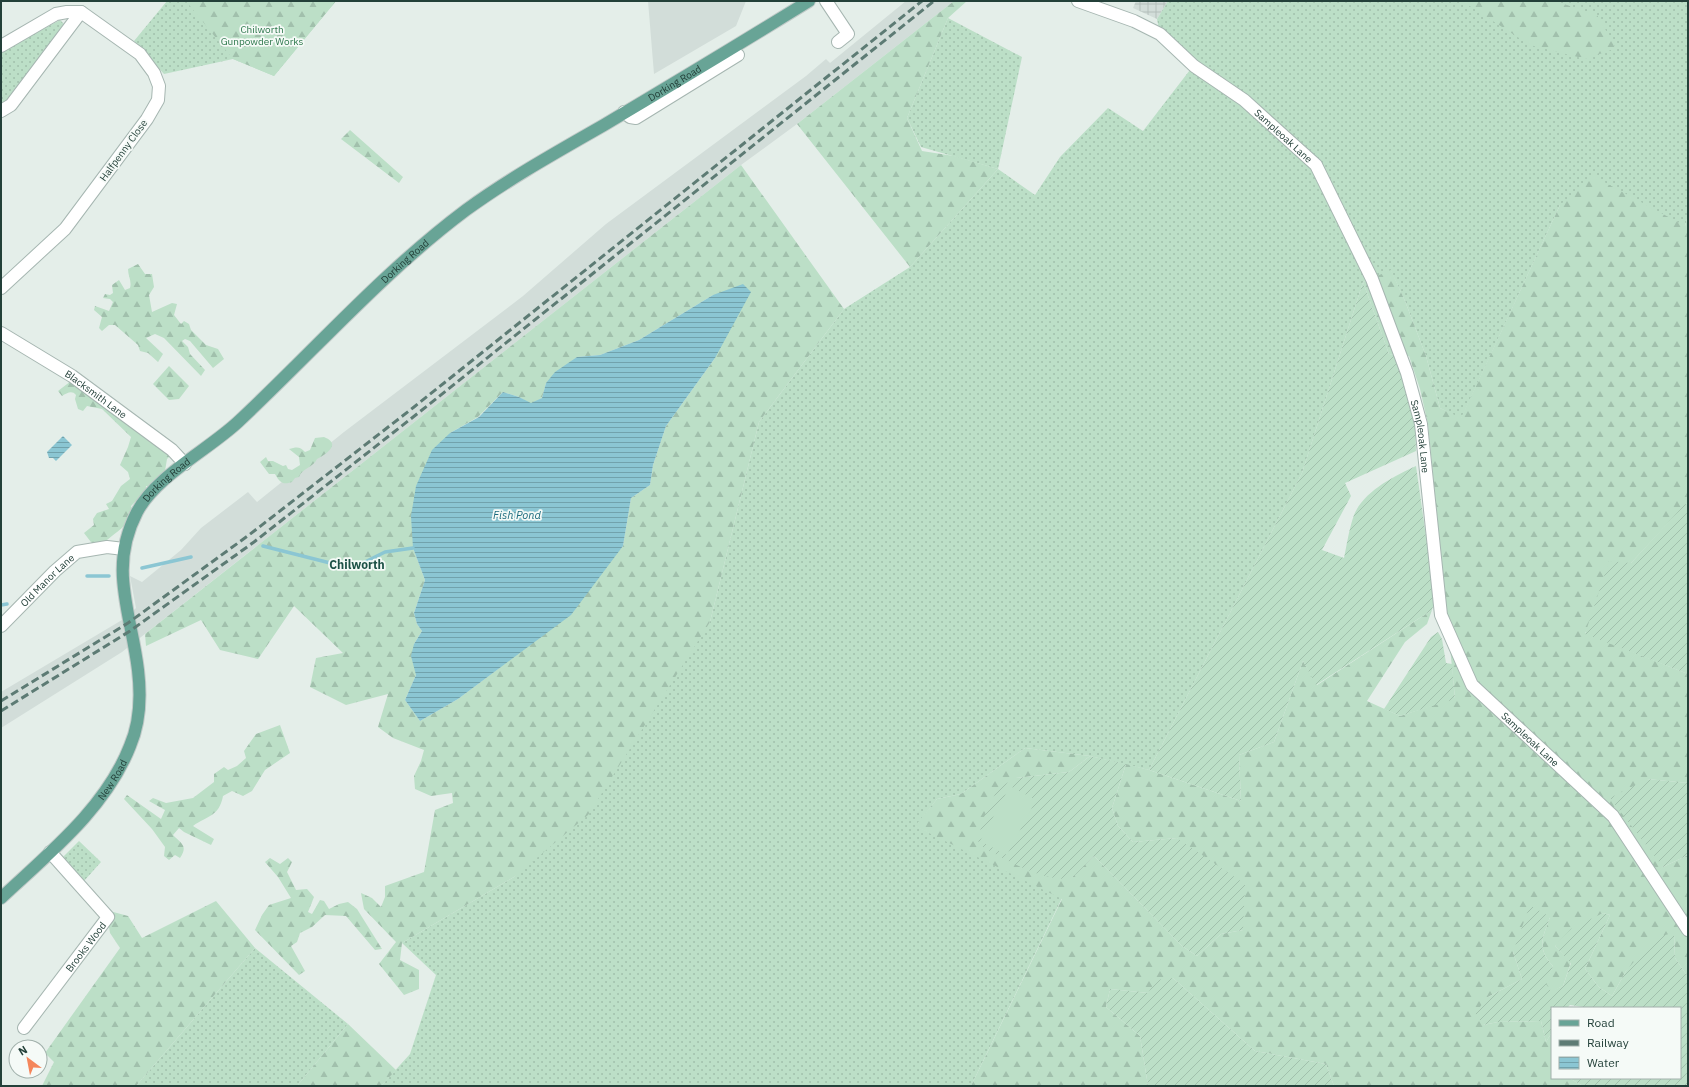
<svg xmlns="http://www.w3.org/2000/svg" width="1689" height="1087" viewBox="0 0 1689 1087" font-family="'IBM Plex Sans',sans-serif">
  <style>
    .built { fill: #d2ddd9 }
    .industrial { fill: url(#industrial-grid) }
    .grass { fill: url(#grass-dots) }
    .forest { fill: url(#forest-firs); fill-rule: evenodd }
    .garden { fill: url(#garden-furrows) }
    .pitch { fill: #bcdfc7 }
    .water { fill: url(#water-rules) }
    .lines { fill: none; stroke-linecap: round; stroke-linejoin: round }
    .stream { stroke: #8bc6d3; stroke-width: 3.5 }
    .minor-casing { stroke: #a6b6b1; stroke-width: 14 }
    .primary-casing { stroke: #c1cac8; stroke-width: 14 }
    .minor { stroke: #fff; stroke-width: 12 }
    .primary { stroke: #68a496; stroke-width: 12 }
    .rail { stroke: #5d7b74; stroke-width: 3; stroke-dasharray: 8 4; stroke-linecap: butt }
    .labels { text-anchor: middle; stroke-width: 3.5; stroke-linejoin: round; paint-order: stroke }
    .park-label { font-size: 10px; fill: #2c774b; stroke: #f5faf7 }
    .street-label { font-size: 10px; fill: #234039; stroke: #f5faf7 }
    .water-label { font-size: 11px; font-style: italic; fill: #1b6a7d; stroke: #f5faf7 }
    .quarter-label { font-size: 12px; font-weight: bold; fill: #1e5247; stroke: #f5faf7 }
  </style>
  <defs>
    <pattern id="industrial-grid" width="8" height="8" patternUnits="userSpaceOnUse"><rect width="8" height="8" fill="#d2ddd9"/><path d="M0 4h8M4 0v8" fill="none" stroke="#b4bfbb"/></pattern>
    <pattern id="grass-dots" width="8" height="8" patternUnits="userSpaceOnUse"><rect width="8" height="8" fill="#bcdfc7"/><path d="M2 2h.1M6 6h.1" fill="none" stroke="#a1c0ac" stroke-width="1.8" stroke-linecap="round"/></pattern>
    <pattern id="forest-firs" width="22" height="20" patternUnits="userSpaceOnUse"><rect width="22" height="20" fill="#bcdfc7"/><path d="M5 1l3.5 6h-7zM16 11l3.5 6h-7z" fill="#a1c0ac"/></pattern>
    <pattern id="garden-furrows" width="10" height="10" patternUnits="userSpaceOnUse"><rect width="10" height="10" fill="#bcdfc7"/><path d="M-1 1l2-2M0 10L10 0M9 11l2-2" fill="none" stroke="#a1c0ac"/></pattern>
    <pattern id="water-rules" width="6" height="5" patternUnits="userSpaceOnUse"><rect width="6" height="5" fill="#8bc6d3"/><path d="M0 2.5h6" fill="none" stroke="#71a2ac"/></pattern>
  </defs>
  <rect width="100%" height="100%" fill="#e4eee9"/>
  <path class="built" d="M648,1h98l-10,25 -82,48z
    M906,1h48l-157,123 -56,41 -619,487 -121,76v-36l126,-75 9,-9 -6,-32 12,6 39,-32 20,-22 47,-36 9,10 87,-70 179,-136 83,-72 200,-148 20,-17 4,4z"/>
  <path class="industrial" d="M1136,1h32l-11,18 -24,-11z"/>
  <path class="grass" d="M167,1h169l-62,75 -41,-17 -69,15 -30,-33z
    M1168,1h520v214l-3,11 -125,-21 -99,214 -21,-11 -14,-52 -21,-55 -14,-30 -28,11 -61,191 -153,297 -59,-14 -65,-8 -64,46 -24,5 -21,27 146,72 -91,188h-590l29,-32 26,-79 -34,-32 112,-66 196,-255 49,-200 85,-113 66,-42 88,-98 -77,-22 -14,-29 41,-100 74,39 -24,112 37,26 25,-38 48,-49 35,23 50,-65 -33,-32 -3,-15z
    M60,20l4,4 -58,80 -5,1v-53z
    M79,841l22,21 -17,19 -22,-23z
    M255,948l93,76 -51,62h-161z"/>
  <path class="forest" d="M186,1h150l-62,75 -41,-17z
    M954,1h13l-19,17 -41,100 15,33 32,5 44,13 -88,98 -113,-143z
    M1462,1h93l42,14 19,33 -30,11 -56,-14z
    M350,130l53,47 -4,6 -58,-44z
    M741,165l103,144 -85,113 -49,200 -122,193 -74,62 -112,66 -2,17 19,10v19l-15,6 -25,-31 17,-22 -32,-33 -3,-16 11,5 9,9 4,-10v-11l39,-14 11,-62 18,-7 -1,-10 -21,3 -16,-7 -1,-13 7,-15 3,-11 -31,-12 -15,-11 10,-33 -42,11 -36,-18 6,-29 27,-5 -49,-47 -36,53 -38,-9 -19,-30 -55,26 -1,-12zM713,295l2,63 -49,68 -13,39 -3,20 -19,13 -8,48 -125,123 -40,30 -38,22 -15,-21 11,-25 -2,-31 8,-13 -5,-7 -3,-11 11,-33 -12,-32 37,-115 28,-16 25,-25 16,5 12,7 11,-6 4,-15 31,-26 23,-2 39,-15z
    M1593,176l92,50 3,-11v290h-3l-54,58 -46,70 103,41v109l-41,-4 16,88 25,-12v122l-13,-19 -1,-24 -48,37 -14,25 -13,-9 -14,-18 25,-54 -7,-2 -48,33 16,16 -8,24 -12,6 -6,-8 8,-18c-17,-18 -10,-29 -3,-49l-37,35 9,27 -34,18 -5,28 15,-3 43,-1 5,21 6,-10v37l-1,1 1,8h17l14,8h-249l-8,-22 -71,-13 -82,-73 -25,15 -38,-4 -4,18 34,29 8,50h-177l91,-187 -147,-73 22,-27 24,-5 64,-46 65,8 -21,16 -53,6 56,99 22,-21 88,90 15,10 24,-22 22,-4 -66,-92 -44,4 -15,-16 -6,-18 14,-44 23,6 92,31 -2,-46 35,-13 29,-81 14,24 115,-75 -5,14 -22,18 -38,59 33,15 55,-18 -27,-274 -8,-35 -11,-33 -20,-2 -26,-72 28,-12 14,31 21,55 14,52 21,10 99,-213z
    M138,264l7,10h7l2,13 -5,8 3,17 20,-9 5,1 -3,11 7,9 3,-3 5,3 2,6 15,15 12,4 6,10 -11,9 -23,-27 -5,-2 -3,2 6,6 2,7 15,16 -4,6 -37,-38 -9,-4 -9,4 17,16 -5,8 -10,-9 -8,-2 -2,-6 -23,-20h-6l-7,6 -3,-3 3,-11 -8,-7 1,-4 14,5 4,-9 -3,-3 -7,-1 2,-4 5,1 3,-2 -1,-8 7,-5 6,10 5,-2c2,-7 -2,-12 -2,-19z
    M169,366l20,20 -10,13 -10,1 -16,-16z
    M71,381l100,74 -4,4 -2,12 -14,16 -5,-1v5l-15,15 3,8c-7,11 -17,18 -27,26v6l-10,4 -13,-17 10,-8 -1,-6 4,-6 12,-4 -3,-5 6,-3 9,-15 9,-7 -2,-7 -8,-7 8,-18 3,-10 -29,-28 -15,-3 -4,5 -5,-2 -3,-10 1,-4c-4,-5 -9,-2 -14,1l-4,-5z
    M324,437c18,7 2,17 -7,22 -4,9 -15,9 -18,18l-4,1 -3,4c-9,3 -12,1 -17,-8h-6l-9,-12 6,-5 2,4h5l10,5 3,-1 2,4 4,1 8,-5 -1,-8 -10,-8c7,-2 11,-3 16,3l5,-2 5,-12z
    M280,725l10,28 -25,17 -13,21 -9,5 -11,-5 -9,5c-4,21 -15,19 -30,30l21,13 -3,6 -27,-13 -5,-4 -6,7c9,9 15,11 7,23l-5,-3 -6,5 -5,-4 1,-9 -13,-18 -28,-30 3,-4 34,24 4,-9 -16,-9 4,-3 13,5 27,-5 21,-16v-8l10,-7 4,3 9,-4 9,-8 -2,-7 12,-17z
    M270,858l10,6 8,-6 4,4 -5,10 9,18 11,-1 7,8 -6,15 4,2 8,-14 4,1 5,8 10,-5 9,-2 9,7 25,40 -7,1 -29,-34 -21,-1 -13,12 -12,6 -3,9 -6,4 14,25 -6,4 -44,-45 7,-15 7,-10 22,-7 -13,-21 -13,-15z
    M216,901l39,47 -119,138h-94l12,-24 -9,-9 75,-105 -10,-15 -4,-23 22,6 14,22z
    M348,1024l48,46 -15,16h-84z"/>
  <path class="garden" d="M1363,282l26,72 8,1 18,62 1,34 -71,32 6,13 -29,54 22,8c3,-14 5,-29 10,-43 9,-23 40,-39 62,-49l19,134 -3,10 -116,75 -13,-24 -29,81 -35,13 2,46 -92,-31 153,-297z
    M1685,504l3,1v169l-103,-40 24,-73 22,2z
    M1438,632l4,7 4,24 6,1 3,35 -55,17 -16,-7 47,-72z
    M1090,756l36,8 -14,44 6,18 15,16 44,-4 68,46 -2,46 -22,4 -24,22 -15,-10 -88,-90c-6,5 -16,18 -22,21 -23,9 -74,-21 -94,-33l4,-23 16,-33 18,-10 53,-6z
    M1647,779l41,4v72l-25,12 -53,-69z
    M1530,905l20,12c-7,20 -14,31 3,49l-7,18 5,7 12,-5 8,-23 -16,-17 16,-17 32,-16 7,2 -25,54 14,18 13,9 14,-25 29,-34 19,-4 1,25 13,19v109h-105l-14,-8h111v-70h-90l-20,-3 -3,3h-15v24l-6,10 -5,-21 -43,1 -15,3 -8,-12 13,-16 34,-18 -9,-27z
    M1173,978l82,73 71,13 8,22h-186l-8,-50 -34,-29 4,-18 38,4 8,-13z"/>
  <path class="pitch" d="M1010,786l26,14 -29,55 -27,-14z"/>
  <path class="water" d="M743,284l8,8 -36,66 -49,68 -13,39 -3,20 -19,13 -8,48 -52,69 -113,84 -38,22 -15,-21 11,-25 -5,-19 3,-12 8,-13 -5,-7 -3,-11 11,-33 -12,-32 -2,-32 5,-30 16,-36 18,-17 29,-16 24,-25 16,5 12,6 11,-5 4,-15 9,-11 22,-15 23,-2 39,-15 74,-45z
    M63,436l9,9 -16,16 -3,-3h-4l-2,-6z"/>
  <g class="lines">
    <path class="stream" d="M263,546l79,20 19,-2 24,-12 28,-4
      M142,568l49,-11
      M87,576h22
      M1,605l6,-1"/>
    <defs>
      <g id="minor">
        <path d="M826,1l22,33 -10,8"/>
        <path id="s1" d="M1078,1l56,20 26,13 34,32 50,34 72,65 56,114 35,94 14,51 20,191 31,70 141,131 75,114"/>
        <path d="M1,46l55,-32 11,-2h14l59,42 14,19 5,13 -1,14 -11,19 -82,110 -64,59"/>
        <path d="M1,111l10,-6 70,-93"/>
        <path d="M624,112l6,5 6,1 102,-63"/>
        <path id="s2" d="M1,333l71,43 100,74 13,14"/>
        <path id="s3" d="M1,626l54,-55 22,-19 30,-5 17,2"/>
        <path id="s4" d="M24,1028l84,-111 -58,-65"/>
      </g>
      <g id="primary">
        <path id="s5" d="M1,898c47,-44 105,-90 129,-152 10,-23 11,-51 8,-76 -7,-58 -30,-102 -1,-158 19,-36 71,-62 101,-90 76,-71 145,-150 228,-212 44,-32 91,-58 138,-85 69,-41 137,-82 205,-124"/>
      </g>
    </defs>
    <use href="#minor" class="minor-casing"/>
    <use href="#primary" class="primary-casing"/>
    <use href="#minor" class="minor"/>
    <use href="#primary" class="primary"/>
    <path class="rail" d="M1,701l127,-78 121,-88 165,-128 508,-406
      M1,711l129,-80 124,-89 168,-132 512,-409"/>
  </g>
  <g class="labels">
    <g class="park-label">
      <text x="262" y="33">Chilworth<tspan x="262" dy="12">Gunpowder Works</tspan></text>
    </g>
    <g class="street-label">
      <text dy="4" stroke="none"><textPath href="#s5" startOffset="1132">Dorking Road</textPath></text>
      <text dy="4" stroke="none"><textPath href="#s1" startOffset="249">Sampleoak Lane</textPath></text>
      <text transform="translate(123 150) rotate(-54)" y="4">Halfpenny Close</text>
      <text dy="4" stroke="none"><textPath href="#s5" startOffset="808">Dorking Road</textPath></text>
      <text dy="4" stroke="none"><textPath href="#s2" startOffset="113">Blacksmith Lane</textPath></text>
      <text dy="4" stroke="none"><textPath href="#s1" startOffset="585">Sampleoak Lane</textPath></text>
      <text dy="4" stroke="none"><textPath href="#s5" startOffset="484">Dorking Road</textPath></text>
      <text dy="4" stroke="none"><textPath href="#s3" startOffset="65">Old Manor Lane</textPath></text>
      <text dy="4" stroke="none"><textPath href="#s1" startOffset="921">Sampleoak Lane</textPath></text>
      <text dy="4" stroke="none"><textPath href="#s5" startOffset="163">New Road</textPath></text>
      <text dy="4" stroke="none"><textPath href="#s4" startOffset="102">Brooks Wood</textPath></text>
    </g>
    <g class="water-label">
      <text x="517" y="519">Fish Pond</text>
    </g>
    <g class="quarter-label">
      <text x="357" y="569">Chilworth</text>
    </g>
  </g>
  <rect width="1689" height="1087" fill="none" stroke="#234039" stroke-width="4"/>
  <rect x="1551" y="1007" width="130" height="72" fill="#f5faf7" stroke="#a1b0ab"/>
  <rect x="1559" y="1020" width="20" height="6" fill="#68a496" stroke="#a1b0ab"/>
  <text x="1587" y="1027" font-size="12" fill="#234039">Road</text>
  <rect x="1559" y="1040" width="20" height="6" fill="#5d7b74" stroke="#a1b0ab"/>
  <text x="1587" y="1047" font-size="12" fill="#234039">Railway</text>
  <rect x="1559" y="1057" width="20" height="12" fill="url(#water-rules)" stroke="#a1b0ab"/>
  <text x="1587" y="1067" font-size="12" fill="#234039">Water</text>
  <g transform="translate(28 1059) rotate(328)"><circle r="19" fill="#f5faf7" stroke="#a1b0ab"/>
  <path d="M0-3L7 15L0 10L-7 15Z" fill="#f4865b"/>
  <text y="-6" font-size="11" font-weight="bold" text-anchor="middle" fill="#234039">N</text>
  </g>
</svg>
